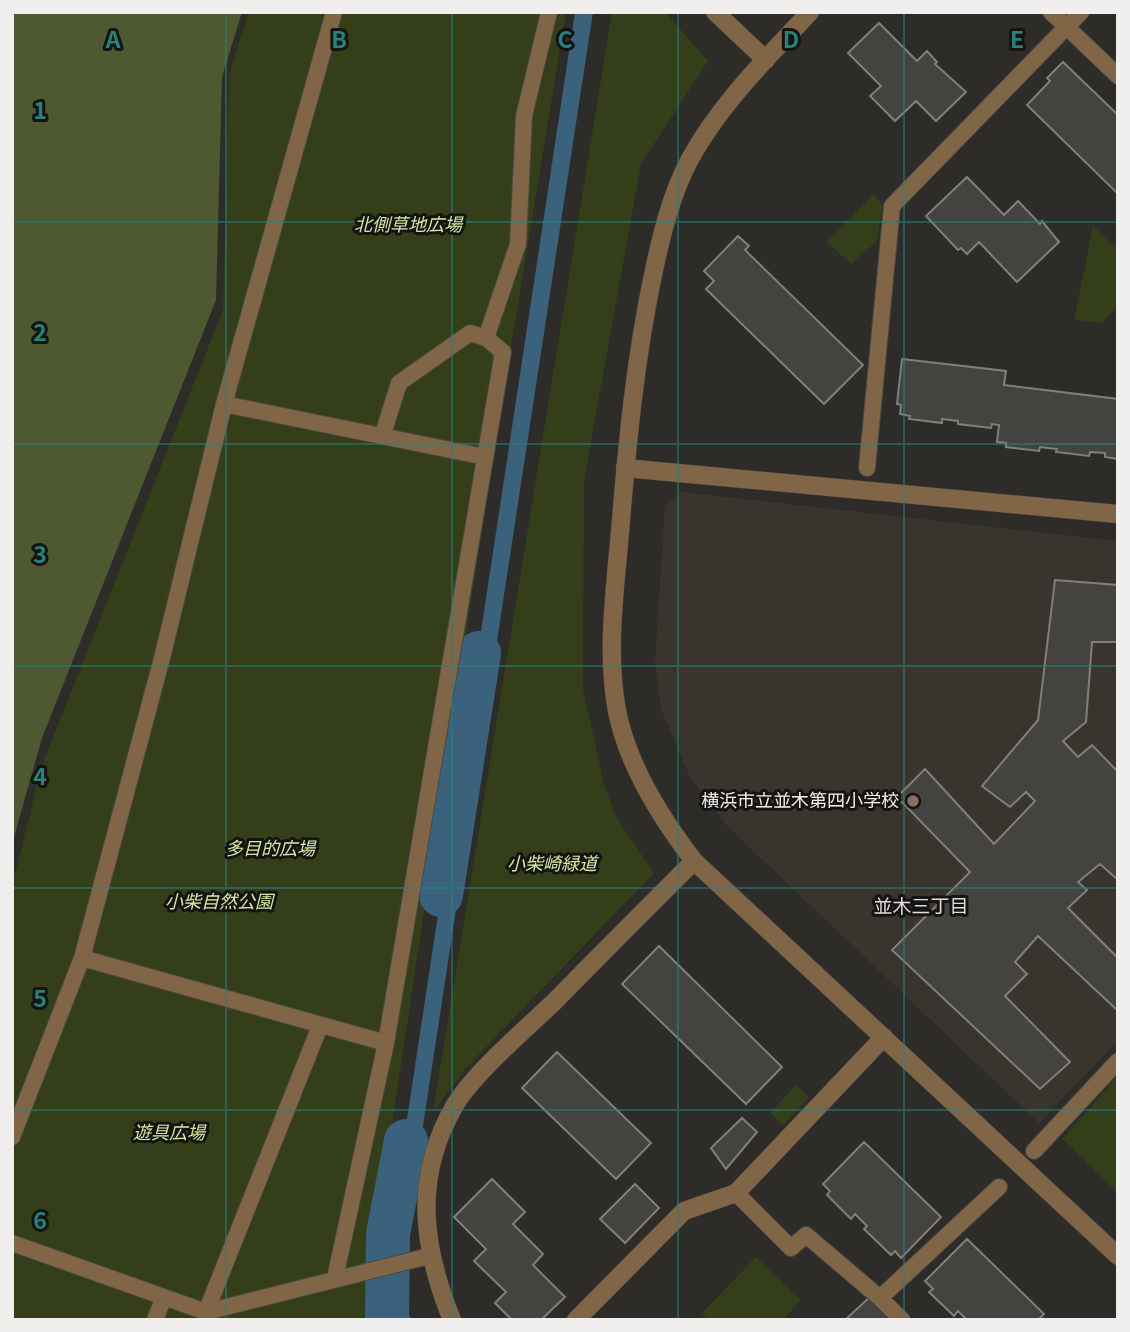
<svg xmlns="http://www.w3.org/2000/svg" width="1130" height="1332" viewBox="0 0 1130 1332" font-family="Georgia,'Noto Sans JP',serif">
  <style>
    .built { fill: #39342d }
    .green { fill: #343e19 }
    .forest { fill: #4e5931 }
    .water { fill: #3a627d }
    .lines { fill: none; stroke-linecap: round; stroke-linejoin: round }
    .river { stroke: #3a627d; stroke-width: 44 }
    .building { fill: #444340; stroke: #817f7c; stroke-width: 2 }
    .pedestrian-casing { stroke: #484744; stroke-width: 18 }
    .minor-casing { stroke: #484744; stroke-width: 19 }
    .tertiary-casing { stroke: #484744; stroke-width: 19 }
    .pedestrian { stroke: #806547; stroke-width: 16 }
    .minor { stroke: #806547; stroke-width: 18 }
    .tertiary { stroke: #806547; stroke-width: 18 }
    .grid { fill: none; stroke: #26827b; stroke-width: 2; stroke-opacity: 0.55 }
    .education-dot { fill: #8d6e63; stroke: #151413; stroke-width: 2.5 }
    .labels { text-anchor: middle; stroke-width: 6; stroke-linejoin: round; paint-order: stroke }
    .park-label { font-size: 18px; font-style: italic; fill: #d4e8a3; stroke: #151413 }
    .poi-label { font-size: 18px; fill: #f0efed; stroke: #151413; text-anchor: end }
    .neighbourhood-label { font-size: 19px; fill: #dedcd8; stroke: #151413 }
    .grid-label { font-size: 23px; text-anchor: middle; font-weight: bold; fill: #26827b; stroke: #151413; stroke-width: 6; stroke-linejoin: round; paint-order: stroke }
  </style>
  <rect width="100%" height="100%" fill="#2d2c29"/>
  <path class="built" d="M681,492l437,49v500l-79,82 -312,-297 -38,-51 -28,-66 -6,-47 10,-156z"/>
  <path class="green" d="M249,12h317l-76,464 -122,807 -2,37h-354v-434l30,-121 181,-455 6,-236z
    M612,12h53l43,49 -67,103 -57,317 -1,208 21,94 12,34 38,56 -187,194 -34,45z
    M874,194l9,12 -7,36 -25,22 -24,-22z
    M1093,226l25,23v57l-16,17 -28,-3z
    M1118,1076v117l-56,-54z
    M796,1085l13,12 -26,28 -13,-12z
    M756,1257l45,43 -18,20h-75l-6,-7z"/>
  <path class="forest" d="M12,12h230l-20,65 -6,223 -174,438 -30,106z"/>
  <path class="water" d="M575,12h18l-188,1232 -5,57 12,19h-28l4,-76z"/>
  <g class="lines">
    <path class="river" d="M441,895l38,-242
      M387,1320l1,-86 18,-93"/>
  </g>
  <path class="building" d="M879,23l38,38 10,-10 10,11 -2,2 31,28 -30,29 -20,-20 -21,20 -25,-25 11,-10 -33,-33z
    M1063,62l55,53 -1,78 -90,-88 23,-24 -3,-3z
    M967,177l37,38 14,-14 22,23 2,-3 17,21 -42,40 -38,-40 -12,12 -6,-6 -3,2 -32,-34z
    M738,236l11,10 -4,4 118,115 -39,39 -118,-115 8,-8 -10,-10z
    M902,359l104,12 -2,14 114,14v60l-13,-2v-4l-15,-1 -1,4 -33,-4 1,-3 -17,-2 -1,4 -33,-4v-4l-9,-1 2,-17 -7,-1 -1,4 -33,-4v-3l-16,-2v4l-33,-4 1,-3 -10,-2 1,-9 -4,-1z
    M1055,580l63,5v57h-26l-6,80 -23,19 15,16 14,-12 26,27v108l-18,-16 -22,18 9,8 -19,18 50,50v53l-80,-75 -23,26 12,12 -22,22 65,66 -30,27 -148,-139 78,-78 -73,-75 28,-28 69,75 41,-43 -9,-9 -16,15 -28,-21 56,-66z
    M659,946l123,121 -36,37 -124,-120z
    M557,1052l94,91 -35,36 -94,-91z
    M742,1118l15,14 -31,37 -15,-21z
    M864,1142l77,75 -40,41 -6,-7 -4,4 -27,-26 3,-3 -12,-12 -4,5 -24,-24 3,-4 -7,-7z
    M492,1179l33,33 -12,12 30,30 -10,11 32,32 -24,23h-29l-17,-17 11,-11 -32,-31 12,-12 -32,-32z
    M635,1184l24,24 -34,35 -25,-24z
    M967,1239l77,75 -6,6h-71l-9,-9 -4,5 -25,-24 4,-3 -8,-8z
    M870,1297l23,23h-48z"/>
  <g class="lines">
    <defs>
      <path id="pedestrian" d="M1051,12l67,64
        M224,404l261,53
        M383,434l16,-51 71,-50 16,5
        M867,468l25,-262 189,-194
        M82,958l304,85
        M12,1137l70,-179 80,-300 62,-254 110,-392
        M1034,1151l84,-90
        M736,1193l55,55 15,-13 74,63
        M12,1243l194,69 223,-56
        M335,1278l51,-235 117,-691 -17,-14 32,-94 6,-128 25,-104
        M206,1312l114,-286
        M155,1320l9,-23
        M902,1320l-22,-22 119,-111"/>
      <path id="minor" d="M625,468l493,46
        M452,1320c-30,-74 -39,-143 3,-215 19,-32 72,-77 100,-104 46,-47 92,-93 139,-140
        M576,1320l108,-109 52,-18 148,-156"/>
      <path id="tertiary" d="M715,12l51,48
        M810,12c-43,46 -90,92 -120,147 -19,35 -29,78 -37,116 -18,85 -26,171 -33,257 -5,59 -14,120 -3,179 11,55 43,106 77,150l424,395"/>
    </defs>
    <use href="#pedestrian" class="pedestrian-casing"/>
    <use href="#minor" class="minor-casing"/>
    <use href="#tertiary" class="tertiary-casing"/>
    <use href="#pedestrian" class="pedestrian"/>
    <use href="#minor" class="minor"/>
    <use href="#tertiary" class="tertiary"/>
  </g>
  <path class="grid" d="M226,12v1308M452,12v1308M678,12v1308M904,12v1308M12,222h1106M12,444h1106M12,666h1106M12,888h1106M12,1110h1106"/>
  <circle class="education-dot" cx="913" cy="801" r="7"/>
  <g class="labels">
    <g class="park-label">
      <text x="408" y="231">北側草地広場</text>
      <text x="270" y="855">多目的広場</text>
      <text x="552" y="870">小柴崎緑道</text>
      <text x="219" y="908">小柴自然公園</text>
      <text x="169" y="1139">遊具広場</text>
    </g>
    <g class="poi-label">
      <text x="899" y="807">横浜市立並木第四小学校</text>
    </g>
    <g class="neighbourhood-label">
      <text x="921" y="913">並木三丁目</text>
    </g>
  </g>
  <g class="grid-label">
    <text x="113" y="48">A</text>
    <text x="339" y="48">B</text>
    <text x="565" y="48">C</text>
    <text x="791" y="48">D</text>
    <text x="1017" y="48">E</text>
    <text x="40" y="119">1</text>
    <text x="40" y="341">2</text>
    <text x="40" y="563">3</text>
    <text x="40" y="785">4</text>
    <text x="40" y="1007">5</text>
    <text x="40" y="1229">6</text>
  </g>
  <rect width="1130" height="1332" fill="none" stroke="#f0efed" stroke-width="28"/>
</svg>
